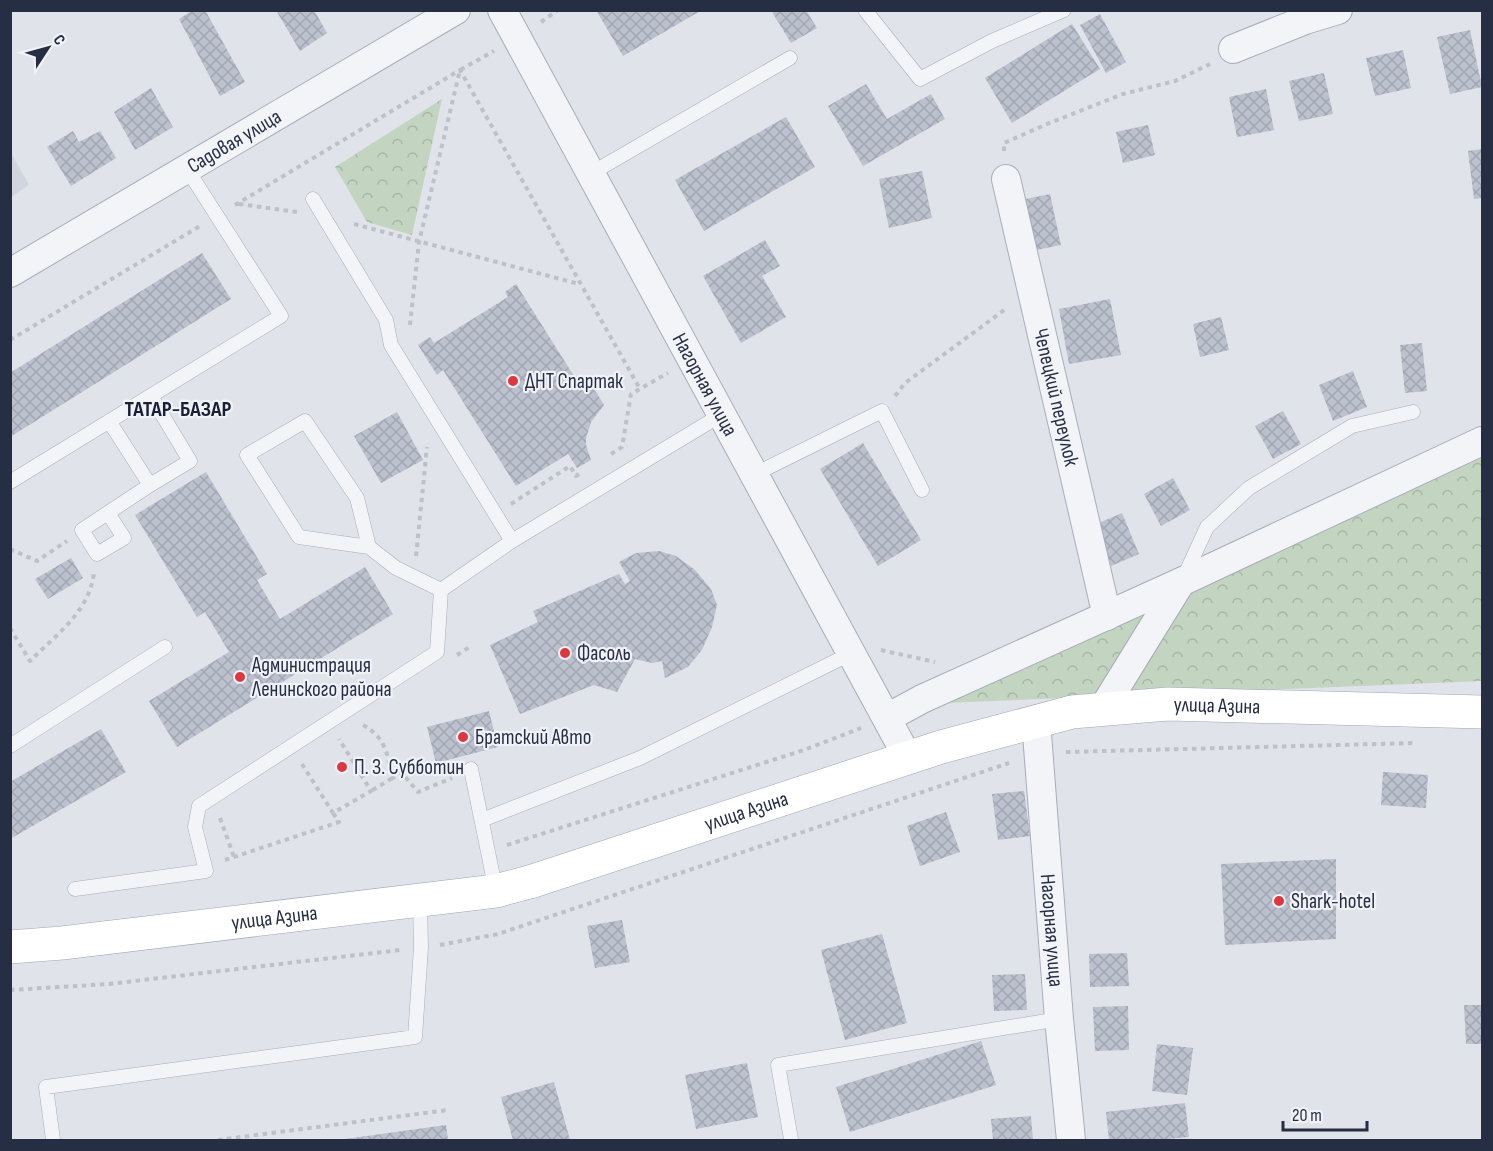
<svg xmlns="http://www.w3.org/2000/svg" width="1493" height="1151" viewBox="0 0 1493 1151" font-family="'Sofia Sans Condensed',sans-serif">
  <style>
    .built { fill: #d1d5e0 }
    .forest { fill: url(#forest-crowns) }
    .building { fill: url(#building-cross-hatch) }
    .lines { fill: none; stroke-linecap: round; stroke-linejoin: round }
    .service-casing { stroke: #a8adb8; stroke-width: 15 }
    .minor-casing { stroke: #a8adb8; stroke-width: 30 }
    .primary-casing { stroke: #9ea5b7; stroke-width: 34 }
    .path { stroke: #bec1c9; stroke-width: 4; stroke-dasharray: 4.5 4.5; stroke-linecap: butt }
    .service { stroke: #f3f4f8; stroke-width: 14 }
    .minor { stroke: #f3f4f8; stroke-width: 28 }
    .primary { stroke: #fff; stroke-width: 33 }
    .poi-dot { fill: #dd373f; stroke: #f0f2f8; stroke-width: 2 }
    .labels { text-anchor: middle; stroke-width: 4.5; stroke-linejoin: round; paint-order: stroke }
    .street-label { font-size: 21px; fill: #262e44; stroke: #f0f2f8 }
    .poi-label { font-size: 21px; fill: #262e44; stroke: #f0f2f8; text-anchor: start }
    .neighbourhood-label { font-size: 22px; font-weight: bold; fill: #191f34; stroke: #f0f2f8 }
  </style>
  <defs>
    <pattern id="forest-crowns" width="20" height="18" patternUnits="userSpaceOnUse" patternTransform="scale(1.5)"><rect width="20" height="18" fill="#c3d5c0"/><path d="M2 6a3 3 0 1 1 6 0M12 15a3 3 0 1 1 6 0" fill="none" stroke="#a7b7a6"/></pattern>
    <pattern id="building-cross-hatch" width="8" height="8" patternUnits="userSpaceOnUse" patternTransform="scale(1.5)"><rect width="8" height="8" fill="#bcc1ce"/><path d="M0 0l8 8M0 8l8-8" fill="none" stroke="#a1a6b2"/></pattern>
  </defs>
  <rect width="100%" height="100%" fill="#e0e3ea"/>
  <path class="built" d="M11,153l18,32 -18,12h-1z"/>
  <path class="forest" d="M442,99l-30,136 -45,-13 -32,-55z
    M1482,447v234l-539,22z"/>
  <path class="building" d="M193,10h12l40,72 -25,14 -41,-77z
    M280,10h34l13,23 -27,18 -23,-39z
    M596,10h106l-79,46z
    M775,10h31l11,18 -26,15 -19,-31z
    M1100,14l26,48 -20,11 -26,-48z
    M1072,24l28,45 -88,54 -27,-45z
    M1470,30l12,57 -32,7 -13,-57z
    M1403,50l8,38 -36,8 -9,-38z
    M1324,73l9,41 -34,7 -10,-40z
    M866,84l21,35 44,-25 14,25 -82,47 -35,-60z
    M151,88l22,39 -38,23 -21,-38z
    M1266,89l8,41 -37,7 -8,-40z
    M786,117l29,50 -111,64 -29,-51z
    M1148,125l7,30 -32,8 -7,-31z
    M73,131l6,11 21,-11 16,27 -45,28 -24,-39z
    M1482,149v49l-8,1 -6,-48z
    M922,171l10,47 -43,10 -10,-49z
    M1050,194l11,51 -30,6 -10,-51z
    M765,240l15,26 -18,10 24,41 -45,26 -38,-67z
    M202,253l29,46 -221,138v-64z
    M516,284l68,108 9,-5 11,18 -13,17 -5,16v7l5,15 -14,8 -9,-14 -52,32 -73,-116 -6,5 -19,-30 12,-8 4,6 74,-46 -3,-5z
    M1110,299l11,56 -52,9 -10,-55z
    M1221,317l8,33 -29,7 -7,-33z
    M1422,343l5,48 -22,2 -5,-48z
    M1353,371l14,36 -34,14 -14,-36z
    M1283,411l18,33 -28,15 -18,-33z
    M397,412l26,48 -42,23 -27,-47z
    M863,443l58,97 -43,26 -58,-97z
    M206,472l61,102 -10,6 23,39 85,-52 28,47 -216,133 -28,-46 80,-49 -24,-40 -8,5 -62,-102z
    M1173,478l17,32 -29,16 -17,-32z
    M1122,513l17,41 -28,12 -17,-41z
    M659,551l17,5 19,14 16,19 6,16 -5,22 -10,23 -14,17 -23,11 -3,-17 -10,2 -17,-4 -18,33 -23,-7 -74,29 -30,-69 48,-23 -5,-11 86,-37 6,10 5,-3 -11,-19 17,-9z
    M71,558l12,20 -35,21 -13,-20z
    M489,711l9,36 -62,16 -9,-36z
    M101,729l25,43 -116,67v-57z
    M1383,772l45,3 -2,33 -45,-3z
    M1024,791l6,45 -32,4 -6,-46z
    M946,812l14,40 -40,14 -13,-40z
    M1336,859v80l-111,6 -4,-81z
    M622,920l8,42 -35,6 -8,-42z
    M882,934l25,89 -62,17 -24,-90z
    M1127,953l2,33 -39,1 -1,-33z
    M1025,974l2,36 -33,1 -2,-36z
    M1464,1005h18v39h-16z
    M1128,1006l1,44 -34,1 -2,-44z
    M981,1041l15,44 -146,47 -14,-45z
    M1157,1044l36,4 -6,47 -35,-4z
    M747,1063l11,54 -62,12 -11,-54z
    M554,1082l16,58h-57l-12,-43z
    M1185,1103l4,34 -32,3h-48l-3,-28z
    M1031,1116l2,24h-40l-2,-21z
    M446,1125l2,15h-103v-1z"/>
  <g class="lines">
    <defs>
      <path id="service" d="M865,10l55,69 72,-38 72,-31
        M590,174l200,-116
        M313,199l73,121 5,25 121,196
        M109,421l41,64 40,-24 -39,-65
        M753,475l129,-64 40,79
        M10,482l271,-166 -94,-147
        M108,513l16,25 -27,16 -15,-24 68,-45
        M369,547l-70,-10 -52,-82 58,-34 52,77 12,49 27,21 45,22
        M1184,577l23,-50 42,-39 103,-62 61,-14
        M10,746l155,-99
        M471,769l25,122
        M482,820l158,-62 212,-105
        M75,889l131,-18 -11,-44 4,-21 238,-154 4,-62 71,-49 209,-126
        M791,1139l-13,-74 281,-46
        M53,1140l-7,-53 369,-50 6,-90 -1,-47"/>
      <g id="minor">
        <path id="s1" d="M502,10l406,748"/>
        <path d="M1233,49l72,-29 33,-10"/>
        <path id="s2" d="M1006,179l101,437"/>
        <path id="s3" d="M10,273l446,-263"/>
        <path d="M1102,710l79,-128"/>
        <path d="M887,718l35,-19 259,-117 301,-141"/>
        <path id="s4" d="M1036,721l23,298 12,121"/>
      </g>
      <g id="primary">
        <path id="s5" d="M10,947l52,-4 434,-52 37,-10 408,-134 131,-35 96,-8 314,8"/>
      </g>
    </defs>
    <use href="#service" class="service-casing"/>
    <use href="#minor" class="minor-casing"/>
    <use href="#primary" class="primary-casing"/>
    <path class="path" d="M541,22l17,-12
      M1004,151v-8l43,-19 76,-30 52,-13 35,-17
      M239,204l58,8
      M235,205l225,-135 180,319
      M354,224l225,60
      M410,325l9,-83 41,-172 34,-19
      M10,340l190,-114
      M895,396l10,-13 102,-75
      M611,454l11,-7 9,-53 37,-21
      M511,504l59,-38 6,10 3,-2
      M10,549l27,12 30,-20
      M416,556l11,-109
      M10,628l20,33c26,-26 59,-49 64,-88
      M881,650l54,12
      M457,655l14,-9
      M363,725c22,12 26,30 28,54l-20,12
      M1066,752l350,-9
      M302,764l31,49 38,-22 -32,-52
      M391,779l11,-6 16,19 34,-14
      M220,818l14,39
      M507,845l297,-95 57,-22
      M225,860l114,-38 -6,-9
      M440,945l58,-11 511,-171
      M10,990l99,-6 291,-34
      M218,1140l230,-30"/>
    <use href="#service" class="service"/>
    <use href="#minor" class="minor"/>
    <use href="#primary" class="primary"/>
  </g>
  <g class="poi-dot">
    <circle cx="513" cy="381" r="6"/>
    <circle cx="565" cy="653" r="6"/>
    <circle cx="240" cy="677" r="6"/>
    <circle cx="463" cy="737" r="6"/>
    <circle cx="342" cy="767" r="6"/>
    <circle cx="1279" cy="901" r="6"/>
  </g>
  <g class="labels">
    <g class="street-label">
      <text dy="7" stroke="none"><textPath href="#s3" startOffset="260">Садовая улица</textPath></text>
      <text dy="7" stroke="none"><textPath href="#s1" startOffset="426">Нагорная улица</textPath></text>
      <text dy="7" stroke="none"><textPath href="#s2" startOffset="224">Чепецкий переулок</textPath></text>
      <text dy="7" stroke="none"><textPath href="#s5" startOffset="1238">улица Азина</textPath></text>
      <text dy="7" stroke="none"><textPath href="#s5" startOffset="752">улица Азина</textPath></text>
      <text dy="7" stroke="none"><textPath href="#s5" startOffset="266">улица Азина</textPath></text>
      <text dy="7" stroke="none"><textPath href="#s4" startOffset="210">Нагорная улица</textPath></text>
    </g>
    <g class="poi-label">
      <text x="525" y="388">ДНТ Спартак</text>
      <text x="577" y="660">Фасоль</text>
      <text x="252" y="672">Администрация<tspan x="252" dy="24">Ленинского района</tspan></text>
      <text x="475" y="744">Братский Авто</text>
      <text x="354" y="774">П. З. Субботин</text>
      <text x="1291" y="908">Shark-hotel</text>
    </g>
    <g class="neighbourhood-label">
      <text x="178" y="416">ТАТАР-БАЗАР</text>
    </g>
  </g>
  <rect width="1493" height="1151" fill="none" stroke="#262e44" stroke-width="24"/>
  <g transform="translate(48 48) rotate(54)" stroke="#f0f2f8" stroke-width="4.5" paint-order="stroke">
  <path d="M0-4.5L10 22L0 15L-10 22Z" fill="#262e44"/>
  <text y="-9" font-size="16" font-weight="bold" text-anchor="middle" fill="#262e44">С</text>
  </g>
  <path d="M1283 1121v9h84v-9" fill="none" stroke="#262e44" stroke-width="3"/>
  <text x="1292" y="1121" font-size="18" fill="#262e44" stroke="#f0f2f8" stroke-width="4.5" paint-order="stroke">20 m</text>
</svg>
